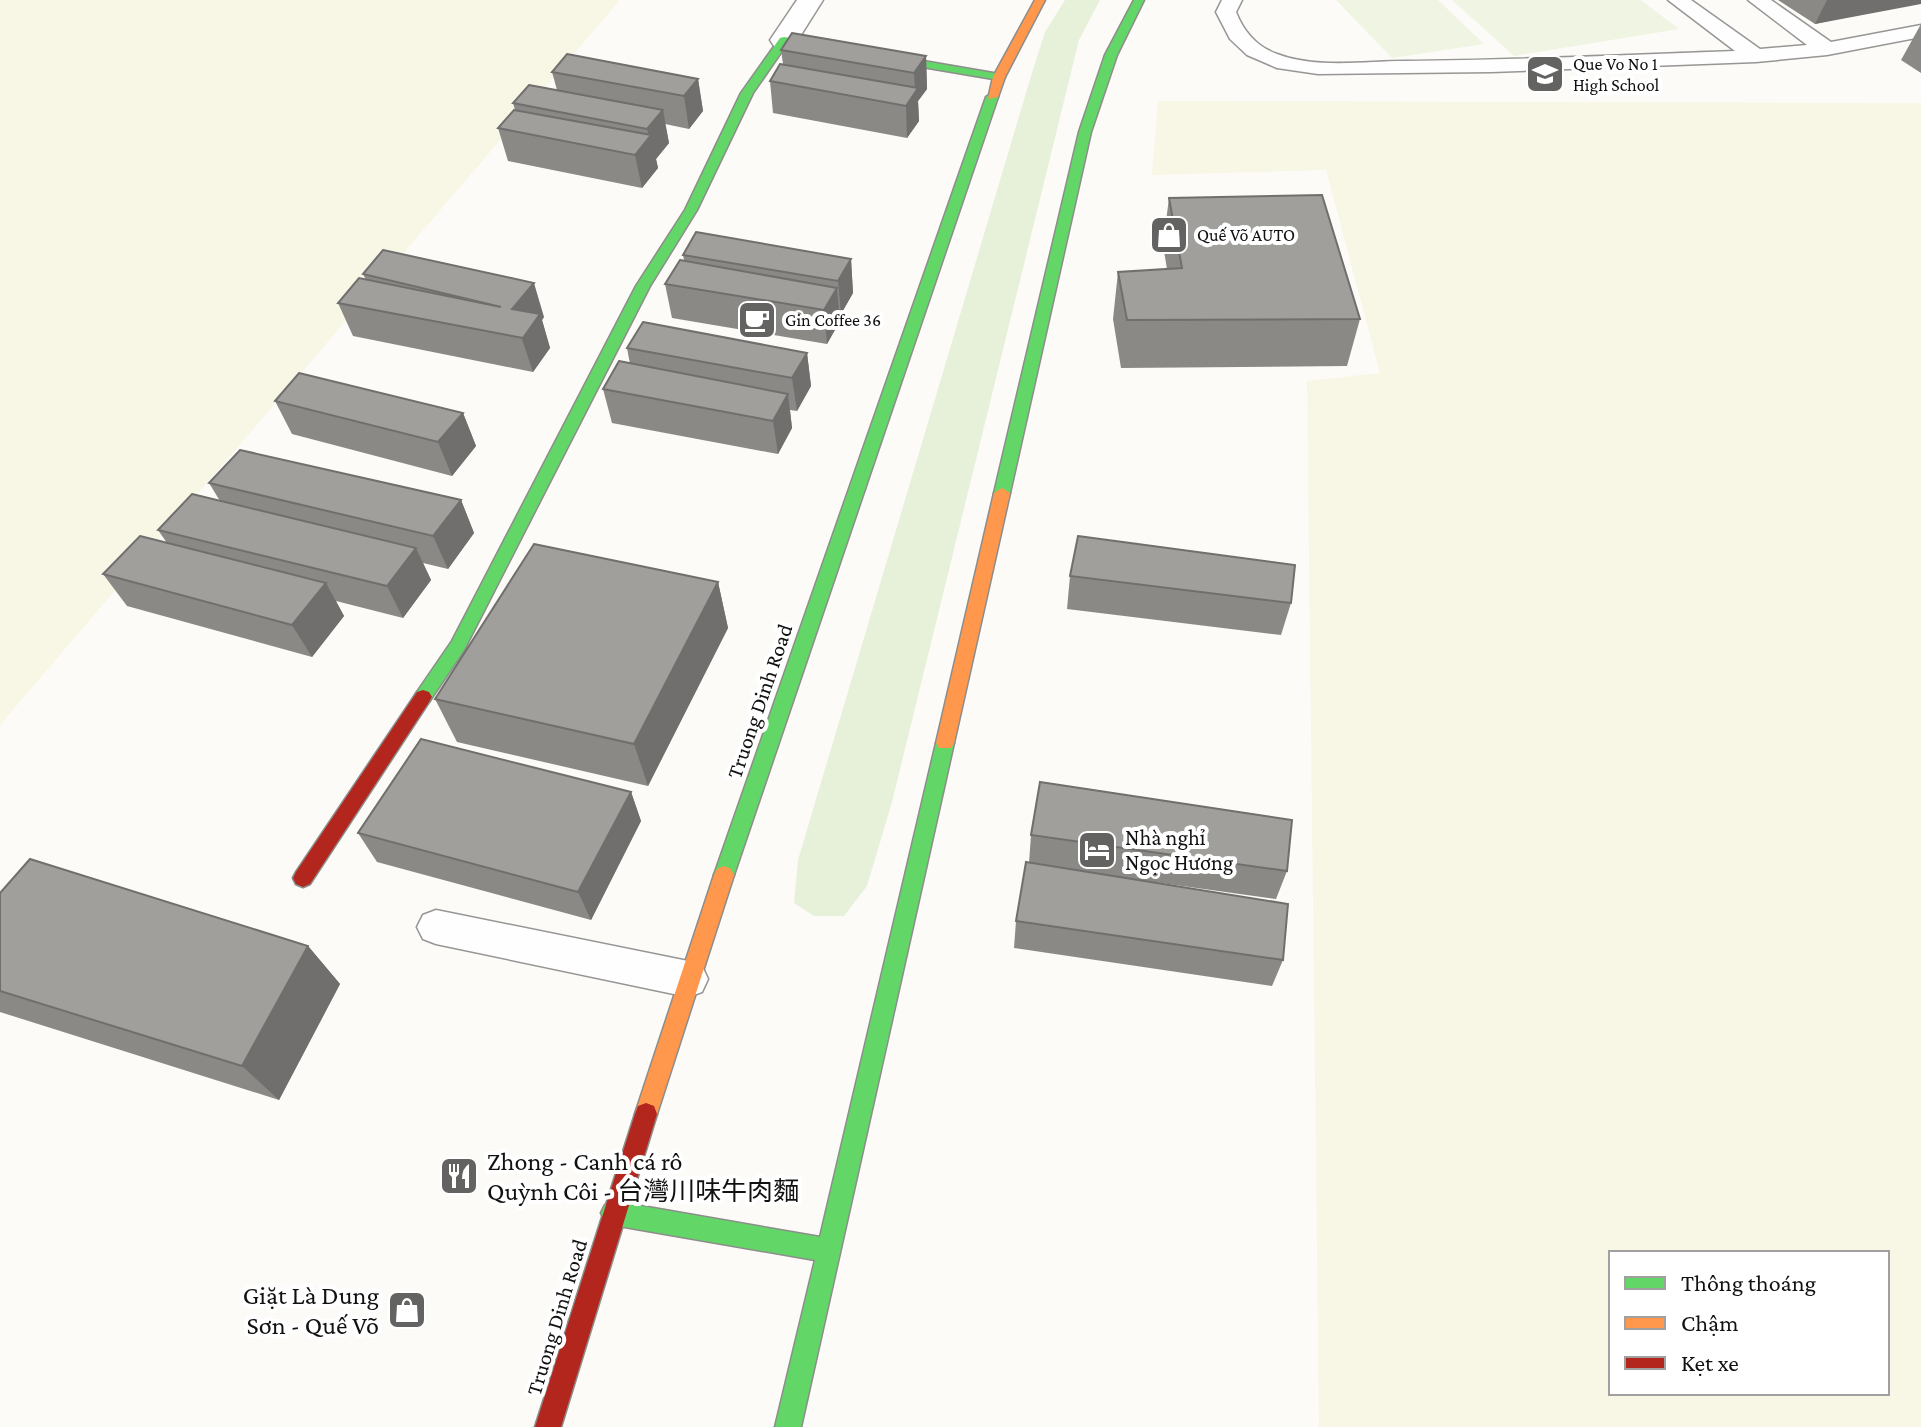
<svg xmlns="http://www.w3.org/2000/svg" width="1921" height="1427" viewBox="0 0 1921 1427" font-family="'Crimson Pro','Noto Sans SC',serif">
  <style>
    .farmland { fill: #f8f6e5; fill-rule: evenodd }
    .green { fill: #e7f1d9 }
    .pitch { fill: #eff5e2 }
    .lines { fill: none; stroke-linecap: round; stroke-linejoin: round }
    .lane-casing { stroke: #979695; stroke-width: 3 }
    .street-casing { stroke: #979695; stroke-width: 3 }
    .fast-casing { stroke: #8d8d8b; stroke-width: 3 }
    .slow-casing { stroke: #8d8d8b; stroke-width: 3 }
    .jam-casing { stroke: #8d8d8b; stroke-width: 3 }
    .lane { fill: #fffefe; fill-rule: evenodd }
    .street { fill: #fffefe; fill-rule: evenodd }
    .fast { fill: #63d668; fill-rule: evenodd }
    .slow { fill: #ff974d; fill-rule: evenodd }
    .jam { fill: #b3261e; fill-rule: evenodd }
    .wall { fill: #8a8986 }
    .shaded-wall { fill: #706f6d }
    .building { fill: #a09f9c; stroke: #706f6d; stroke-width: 2 }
    .labels { text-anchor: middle; stroke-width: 8; stroke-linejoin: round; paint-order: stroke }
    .far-poi-label { font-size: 18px; fill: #111; stroke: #fff; text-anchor: start }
    .street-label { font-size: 22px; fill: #111; stroke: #fff }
    .poi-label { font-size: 22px; fill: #111; stroke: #fff; text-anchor: start }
    .near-poi-label { font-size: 26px; fill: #111; stroke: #fff; text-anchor: start }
  </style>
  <rect width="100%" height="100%" fill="#fcfbf7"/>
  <path class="farmland" d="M0,0h620l-620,725z
    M1158,101l763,2v1324h-602l-12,-1046 73,-8 -54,-203 -174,5zM1887,1253v140h-276v-140z"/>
  <path class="green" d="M1065,0h35l-21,40 -187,762 -25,84 -23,30h-30l-20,-13 4,-43 233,-784 14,-44z"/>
  <path class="pitch" d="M1336,0h102l46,44 -92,14z
    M1452,0h189l38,29 -165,27z"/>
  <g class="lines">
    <defs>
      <path id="lane" d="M1222,0h20l-6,12c8,20 21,35 41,42 39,15 88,7 128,7 110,-1 220,-6 330,-10l-67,-51h23l69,49 47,-4 -59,-45h23l60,42 90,-17v12l-94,18 -71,7 -265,10 -173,2 -41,-6 -30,-13 -17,-16 -14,-27z
        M436,910l252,51 14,5 6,13 -6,13 -14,5 -252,-53 -13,-5 -6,-12 6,-12z"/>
      <path id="street" d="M797,0h26l-29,46h-20l-4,-6z"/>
      <path id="fast" d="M1134,0h10l-27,55 -26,77 -81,361 -8,5 -8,-5 85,-361 26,-77z
        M784,37l215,37 6,3 -6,3 -212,-36 -34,49 -56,117 -47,76 -186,364 -35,52h-12l-3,-5 3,-5 35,-51 184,-355 49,-76 56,-117 39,-55z
        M992,93l6,4 -264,778 -3,6 -7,3 -7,-3 -3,-6 272,-778z
        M945,736l6,2 3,5 -153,684h-26l40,-167 -202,-35 -8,-4 -4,-8 4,-8 8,-4 207,36 116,-494 3,-5z"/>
      <path id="slow" d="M1035,0h10l-40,77 -7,20 -10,2 5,-22z
        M1002,488l8,5 -56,250 -3,5h-12l-3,-5 58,-250z
        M724,866l7,3 3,6 -77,239 -3,8 -8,3 -8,-3 -3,-8 79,-239 3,-6z"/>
      <path id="jam" d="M423,690l6,2 3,5 -3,5 -119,182 -7,3 -7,-3 -3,-6 3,-6 121,-180z
        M646,1103l8,3 3,8 -96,313h-26l100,-313 3,-8z"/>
    </defs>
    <use href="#lane" class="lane-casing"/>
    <use href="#street" class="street-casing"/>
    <use href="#fast" class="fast-casing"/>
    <use href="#slow" class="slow-casing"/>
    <use href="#jam" class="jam-casing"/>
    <use href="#lane" class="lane"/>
    <use href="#street" class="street"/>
    <use href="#fast" class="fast"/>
    <use href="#slow" class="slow"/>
    <use href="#jam" class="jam"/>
  </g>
  <path class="wall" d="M1778,0h143l-106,24z
    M1921,24v49l-20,-13z
    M781,50l145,6 1,33 -9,12 1,20 -12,17 -134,-25 -3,-32 13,-17z
    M552,72l146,7 5,32 -14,18 -24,-5 4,19 -13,16 2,9 -16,20 -134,-27 -10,-33 17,-18 -2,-7 44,-13z
    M1169,198l191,121 -13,47 -226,2 -8,-49 5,-47 49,-3 -4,-24z
    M683,255l168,4 2,34 -12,21h-2l1,7 -13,23 -155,-26 -7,-34 19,-24z
    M363,274l181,43 -2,3 8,28 -17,24 -180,-36 -15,-33 28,-23z
    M627,348l180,5 4,33 -14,25 -7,-1 2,18 -14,26 -166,-31 -9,-34 27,-25z
    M275,401l188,12 13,33 -24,30 -160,-42z
    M209,483l252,17 13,33 -26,36 -25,-6 8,17 -28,38 -67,-17 8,15 -32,41 -185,-51 -24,-32 64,-31 -9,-13 62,-29z
    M1070,576l221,27 -10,32 -214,-26z
    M718,582l10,46 -80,158 -191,-44 -22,-43z
    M631,792l10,29 -50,99 -214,-58 -19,-29z
    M1031,835l256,36 -11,28 -151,-21 158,82 -11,26 -258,-38 2,-27 13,-58z
    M0,893l308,53 32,38 -61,116 -279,-88z"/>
  <path class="shaded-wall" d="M1827,0h94v4l-106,20z
    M926,56l1,33 -9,12 1,20 -12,17 -1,-32 9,-14 -1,-19z
    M698,79l5,32 -14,18 -5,-33z
    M663,110l6,33 -13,16 2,9 -16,20 -7,-33 14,-17 -2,-9z
    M851,259l2,34 -12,21 -3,-33z
    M534,283l10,34 -2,3 8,28 -17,24 -21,-63z
    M837,288l3,33 -13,23 -3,-34z
    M807,353l4,33 -14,25 -5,-33z
    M788,394l4,34 -14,26 -5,-33z
    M463,413l13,33 -24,30 -14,-34z
    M461,500l13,33 -26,36 -15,-33z
    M416,548l15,32 -28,38 -16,-32z
    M718,582l10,46 -80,158 -14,-42z
    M326,583l18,33 -32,41 -20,-32z
    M631,792l10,29 -50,99 -13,-28z
    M308,946l32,38 -61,116 -37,-34z"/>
  <path class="building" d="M792,33l134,23 -12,17 -133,-23z
    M567,54l131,25 -14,17 -132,-24z
    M780,64l138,24 -12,18 -136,-25z
    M529,85l134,25 -16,19 -134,-26z
    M514,110l137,25 -16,20 -137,-27z
    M1322,195l38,124 -233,1 -9,-48 64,-4 -13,-70z
    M696,232l155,27 -13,22 -155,-26z
    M383,250l151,33 -22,26 28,5 -17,24 -185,-35 21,-25 142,29 -138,-33z
    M680,260l157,28 -13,22 -159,-26z
    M643,322l164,31 -15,25 -165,-30z
    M619,361l169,33 -15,27 -170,-32z
    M299,373l164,40 -25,29 -163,-41z
    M240,450l221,50 -28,36 -224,-53z
    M192,494l224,54 -29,38 -229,-56z
    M140,536l186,47 -34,42 -189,-51z
    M1078,536l217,29 -4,38 -221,-27z
    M534,544l184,38 -84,162 -199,-45z
    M421,739l210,53 -53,100 -220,-59z
    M1040,782l252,38 -5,51 -256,-36z
    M30,859l278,87 -66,120 -242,-75v-98z
    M1026,862l262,42 -5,56 -267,-39z"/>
  <defs>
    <symbol id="school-square" viewBox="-11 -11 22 22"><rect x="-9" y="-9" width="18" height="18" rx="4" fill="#636362" stroke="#fff"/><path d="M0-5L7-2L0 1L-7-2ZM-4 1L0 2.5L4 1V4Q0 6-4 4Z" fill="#fff"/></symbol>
    <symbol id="shop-square" viewBox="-11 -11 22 22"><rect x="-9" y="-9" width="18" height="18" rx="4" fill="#636362" stroke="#fff"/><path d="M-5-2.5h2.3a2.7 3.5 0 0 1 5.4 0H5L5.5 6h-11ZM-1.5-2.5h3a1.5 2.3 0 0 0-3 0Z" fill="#fff"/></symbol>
    <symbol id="cafe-square" viewBox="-11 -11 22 22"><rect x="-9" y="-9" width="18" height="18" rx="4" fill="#636362" stroke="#fff"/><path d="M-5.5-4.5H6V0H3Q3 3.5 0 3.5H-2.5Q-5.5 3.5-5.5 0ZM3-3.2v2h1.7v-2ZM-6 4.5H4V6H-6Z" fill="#fff"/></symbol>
    <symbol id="hotel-square" viewBox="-11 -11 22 22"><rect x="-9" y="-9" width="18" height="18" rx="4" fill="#636362" stroke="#fff"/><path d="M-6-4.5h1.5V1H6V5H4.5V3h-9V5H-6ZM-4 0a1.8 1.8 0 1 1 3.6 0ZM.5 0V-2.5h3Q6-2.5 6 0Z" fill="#fff"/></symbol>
    <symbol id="restaurant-square" viewBox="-11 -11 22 22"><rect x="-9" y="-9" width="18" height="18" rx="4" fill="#636362" stroke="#fff"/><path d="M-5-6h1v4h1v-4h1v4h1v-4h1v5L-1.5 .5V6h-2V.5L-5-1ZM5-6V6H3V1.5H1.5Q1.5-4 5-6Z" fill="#fff"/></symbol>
  </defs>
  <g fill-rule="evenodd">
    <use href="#school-square" x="1523" y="52" width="44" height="44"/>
    <use href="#shop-square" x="1147" y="213" width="44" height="44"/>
    <use href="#cafe-square" x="735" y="298" width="44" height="44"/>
    <use href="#hotel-square" x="1075" y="828" width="44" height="44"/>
    <use href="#restaurant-square" x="437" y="1154" width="44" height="44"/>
    <use href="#shop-square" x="385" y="1288" width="44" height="44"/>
  </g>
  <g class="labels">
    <g class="far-poi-label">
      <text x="1573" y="70">Que Vo No 1<tspan x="1573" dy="21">High School</tspan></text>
      <text x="1197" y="241">Quế Võ AUTO</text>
      <text x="785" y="326">Gin Coffee 36</text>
    </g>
    <g class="street-label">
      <text transform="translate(759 701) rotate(-71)" y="8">Truong Dinh Road</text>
      <text transform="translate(556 1317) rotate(-73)" y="8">Truong Dinh Road</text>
    </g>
    <g class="poi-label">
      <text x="1125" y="845">Nhà nghỉ<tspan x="1125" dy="25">Ngọc Hương</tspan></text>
    </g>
    <g class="near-poi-label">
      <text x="487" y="1170">Zhong - Canh cá rô<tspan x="487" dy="30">Quỳnh Côi - 台灣川味牛肉麵</tspan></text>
      <text x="379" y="1304" text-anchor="end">Giặt Là Dung<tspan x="379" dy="30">Sơn - Quế Võ</tspan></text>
    </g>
  </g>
  <rect x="1609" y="1251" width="280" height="144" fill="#ffffff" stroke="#a0a0a0" stroke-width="2"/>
  <rect x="1625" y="1277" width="40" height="12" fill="#63d668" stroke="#a0a0a0" stroke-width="2"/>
  <text x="1681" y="1291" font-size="24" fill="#111111">Thông thoáng</text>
  <rect x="1625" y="1317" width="40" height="12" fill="#ff974d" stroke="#a0a0a0" stroke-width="2"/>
  <text x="1681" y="1331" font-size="24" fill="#111111">Chậm</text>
  <rect x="1625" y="1357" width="40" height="12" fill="#b3261e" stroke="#a0a0a0" stroke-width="2"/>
  <text x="1681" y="1371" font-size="24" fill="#111111">Kẹt xe</text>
</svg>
